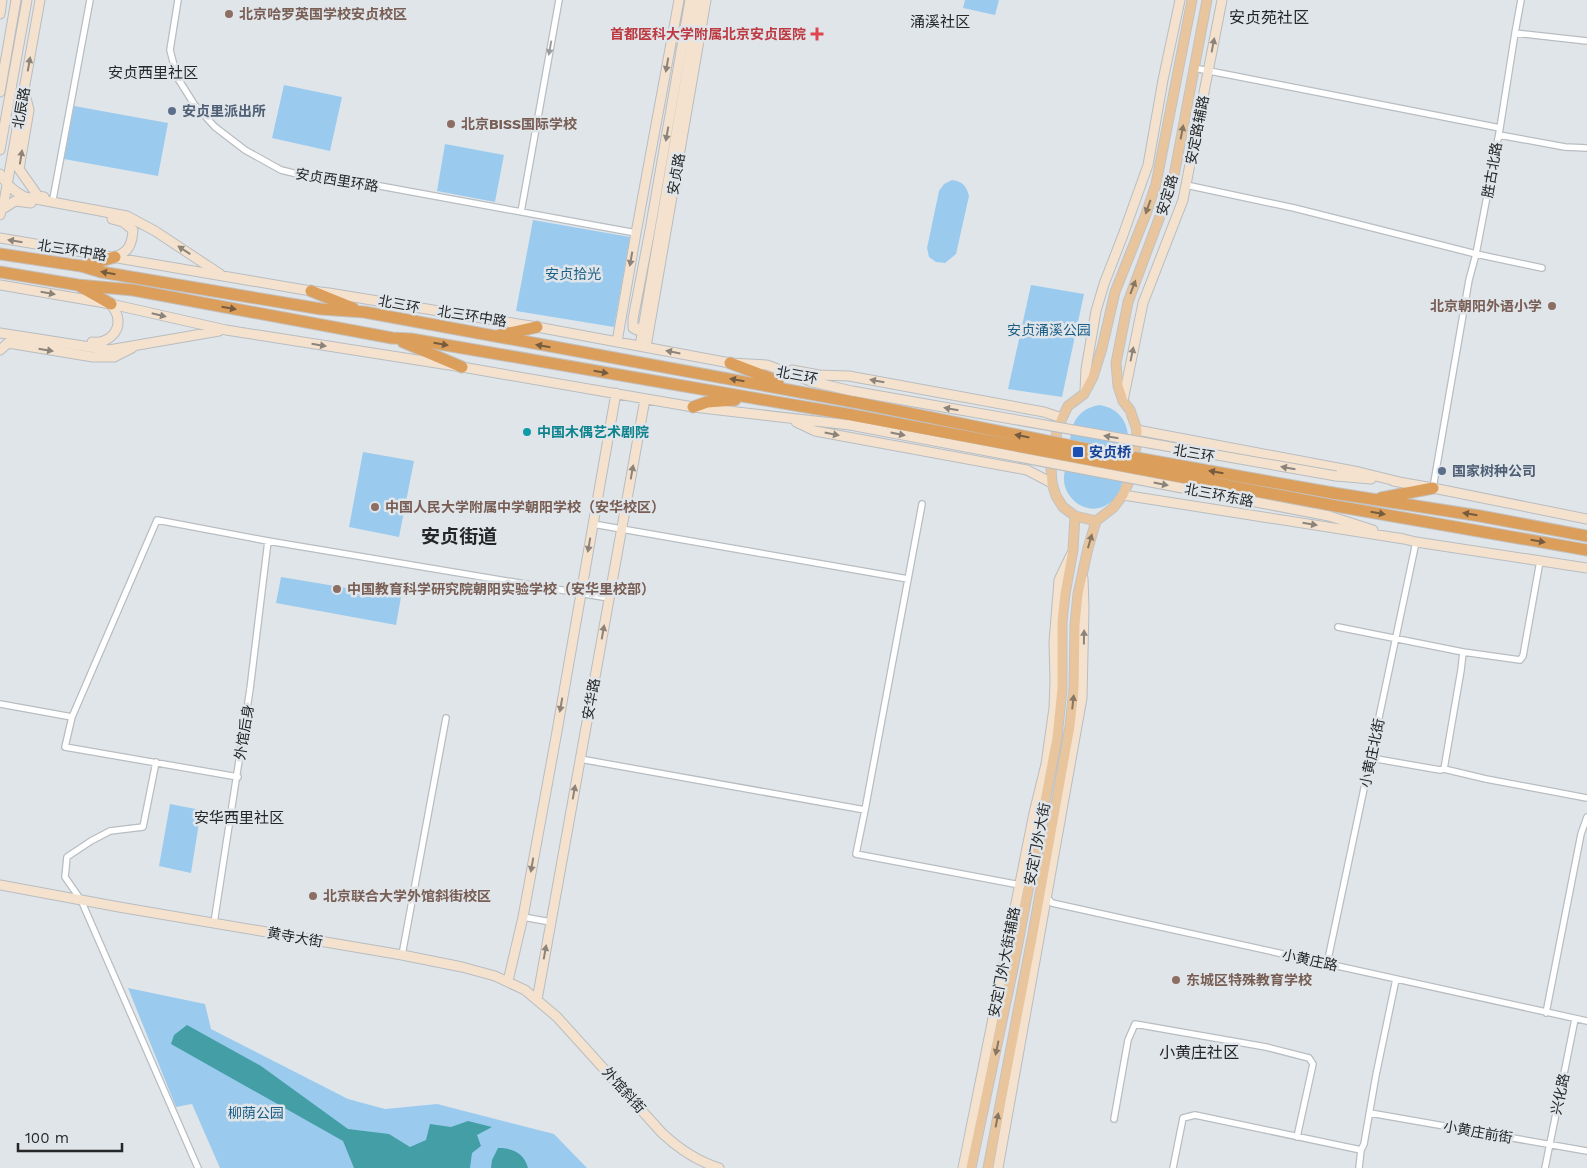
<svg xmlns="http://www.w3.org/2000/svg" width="1587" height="1168" viewBox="0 0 1587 1168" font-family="'Work Sans','Noto Sans SC',sans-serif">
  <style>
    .green { fill: #9acbef }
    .water { fill: #449ea5 }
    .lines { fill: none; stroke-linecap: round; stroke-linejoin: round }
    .street-casing { stroke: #b8bdc1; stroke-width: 8 }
    .secondary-casing { stroke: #b8bdc1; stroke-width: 11 }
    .primary-casing { stroke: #c2c2c3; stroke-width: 11 }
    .highway-casing { stroke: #c2c2c3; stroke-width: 13 }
    .street { stroke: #fff; stroke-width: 5.5 }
    .secondary { stroke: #f4e2ce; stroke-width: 9 }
    .primary { stroke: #e9c59d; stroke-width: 9 }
    .highway { stroke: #db9e5b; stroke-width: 11 }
    .secondary-bridge-casing { stroke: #b8bdc1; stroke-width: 11; stroke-linecap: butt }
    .highway-bridge-casing { stroke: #c2c2c3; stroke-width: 13; stroke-linecap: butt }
    .secondary-bridge { stroke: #f4e2ce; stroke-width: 9 }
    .highway-bridge { stroke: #db9e5b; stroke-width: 11 }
    .oneway { fill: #8c847a }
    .oneway2 { fill: #9c9d9e }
    .oneway3 { fill: #867662 }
    .oneway4 { fill: #765c3e }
    .education-dot { fill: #8d6e63; stroke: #e0e5e9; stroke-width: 2 }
    .health-dot { fill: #e0444e; stroke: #e0e5e9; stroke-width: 2 }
    .service-dot { fill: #5c6f8a; stroke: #e0e5e9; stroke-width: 2 }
    .culture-dot { fill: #0f9aa8; stroke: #e0e5e9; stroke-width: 2 }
    .transit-dot { fill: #1a4fb4; stroke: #e0e5e9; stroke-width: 2 }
    .labels { text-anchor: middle; stroke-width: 5; stroke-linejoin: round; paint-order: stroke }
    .education-label { font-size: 14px; font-weight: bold; fill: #785e54; stroke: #e0e5e9; text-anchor: start }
    .health-label { font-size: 14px; font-weight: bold; fill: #be3a42; stroke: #e0e5e9; text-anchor: end }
    .street-label { font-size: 14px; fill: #242627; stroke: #e0e5e9 }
    .service-label { font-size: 14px; font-weight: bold; fill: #4e5e75; stroke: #e0e5e9; text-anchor: start }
    .park-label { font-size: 14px; fill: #1b5e86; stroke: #e0e5e9 }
    .culture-label { font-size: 14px; font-weight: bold; fill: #0d838f; stroke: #e0e5e9; text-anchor: start }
    .transit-label { font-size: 14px; font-weight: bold; fill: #164399; stroke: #e0e5e9; text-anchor: start }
    .neighbourhood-label { font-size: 15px; fill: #242627; stroke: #e0e5e9 }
    .quarter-label { font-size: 16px; fill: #242627; stroke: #e0e5e9 }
    .district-label { font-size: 19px; font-weight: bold; fill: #242627; stroke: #e0e5e9 }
  </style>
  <rect width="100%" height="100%" fill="#e0e5e9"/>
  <path class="green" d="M965,0h34l-4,15 -32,-7z
    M284,85l58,12 -12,54 -58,-13z
    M74,106l94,17 -10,53 -94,-17z
    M445,144l59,11 -9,47 -58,-11z
    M952,180c11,2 14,5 17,16l-13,58 -11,9 -9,-1 -7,-5 -2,-9 12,-57 5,-7z
    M533,220l97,17 -16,90 -98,-16z
    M1031,285l53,9 -22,103 -54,-8z
    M1099,405c17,2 28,14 29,31 -2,18 -2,50 -14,63 -20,22 -52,3 -50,-23l8,-49c6,-14 13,-19 27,-22z
    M363,452l51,9 -15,76 -50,-10z
    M281,577l120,20 -5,28 -120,-22z
    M170,804l31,6 -10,63 -32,-7z
    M128,988l77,16 6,25 137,70 37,10 52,-5 117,30 33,34h-367l-28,-64 -16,3z"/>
  <path class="water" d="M187,1025l74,41 87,63 41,5 21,13 16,-7 4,-16 21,3 17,-6 24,6 -15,8 4,11 -9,7 -2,15h-116l-11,-27 -172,-97 3,-9z
    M498,1148c15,0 26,5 30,20h-37l1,-8z"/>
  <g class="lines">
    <defs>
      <path id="street" d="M178,0l-8,50 7,27 17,27 21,23 30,23 36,20 29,7 70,9 256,47
        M1515,33l6,-33
        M1194,68l306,60 -24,126 -7,26 -36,208
        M1500,128l15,-95 72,8
        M1499,135l66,12 22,1
        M1186,185l108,23 182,46 66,14
        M53,199l37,-199
        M521,212l38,-212
        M922,504l-57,306 -9,44 164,31
        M593,524l315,55
        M1338,627l125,25 57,8 3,-4 17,-95
        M0,704l72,13
        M1371,758l69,12 4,-1 42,10 101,19
        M580,759l285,51
        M156,762l-13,65 -33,4 -19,10 -24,16 -2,20 16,23 117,268
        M1444,769l17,-99 2,-18
        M238,777l-173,-30 7,-30 85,-197 111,21 341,57
        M1046,896l6,7 535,118
        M523,917l28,5
        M214,923l36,-234 18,-148
        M402,955l44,-237
        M1327,964l89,-422
        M1546,1013l35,-179 6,-17
        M1370,1113l217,38
        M1114,1119l14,-79 7,-16 131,23 43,11 4,6 -16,73
        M1173,1168l10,-50 12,-3 166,35
        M1359,1168l2,-18 3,-6 12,-69 20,-96
        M1545,1168l30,-149"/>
      <path id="secondary" d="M0,14l2,-14
        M24,90l5,20 -10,59 19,27 6,1
        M0,92l16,-92
        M0,150l27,-150
        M0,174c7,11 14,18 25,23l102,19 28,15 65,43
        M1,210l14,-9 16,2
        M0,215l4,-13 36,-202
        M112,219l11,3 10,8c-1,14 -4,22 -18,27
        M0,238l311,53 18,2 208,34 193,36 37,2 46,17 39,9
        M0,285l111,19 115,26 236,37 231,40 157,18
        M643,326l-6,4 -4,-2v-9l17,-89 40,-230
        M0,333l109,17 110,-19
        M92,342c15,2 30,-10 25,-27 -1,-4 -4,-7 -6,-11
        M617,342l19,-109 43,-233
        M640,346l59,-346
        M646,347l60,-347
        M0,350l8,-7 85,14h21l18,-9
        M792,370l27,5 30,1 195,36 18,6
        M1085,391l1,-22 10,-58 8,-27 19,-49 25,-70 15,-85 17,-80
        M1123,401l20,-98 40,-103 39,-200
        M796,422l19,9 212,39 25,13
        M1137,430l222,42 41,10
        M1336,476l35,3
        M1393,481l40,7 154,31
        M1123,495l281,44
        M1329,516l44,14
        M1400,538l16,4 171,26
        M0,885l119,22 283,48 60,12 33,9 30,14 32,27 105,116c17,16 35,28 57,35
        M508,981l15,-64 33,-180 60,-344
        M537,1000l108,-601
        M963,1168l71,-355 12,-49 8,-56 1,-27 -1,-39 5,-62 12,-25
        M998,1168l84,-470 2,-91 -1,-29"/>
      <path id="primary" d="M1096,521l-21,-5 -12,-9 -7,-11 -4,-13 -1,-15 6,-37 5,-13 6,-12 16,-12 9,-17 9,-29 13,-56 31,-78 10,-30 36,-184
        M1096,521l17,-13 10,-13 7,-16 6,-33 1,-16 -7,-20 -7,-9 -5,-15 -2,-23 12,-61 45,-121 34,-181
        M971,1168l43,-204 43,-226 5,-49v-67l3,-28 8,-44 2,-34
        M988,1168l45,-235 37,-207 4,-38 1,-64 3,-30 10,-46 8,-27"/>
      <path id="highway" d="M0,254l81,12 20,6 220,37 43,3 490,90
        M83,266l32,-9
        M0,272l78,13 55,5 259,48 19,1 441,76
        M81,287l30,17
        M311,291l42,17
        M500,335l37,-8
        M403,342l59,25
        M730,363l42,16 6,4
        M693,407l14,-5 28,-2
        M1333,493l147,23 107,20
        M1381,498l52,-10
        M1330,505l257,45"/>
    </defs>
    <use href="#street" class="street-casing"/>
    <use href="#secondary" class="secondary-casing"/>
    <use href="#primary" class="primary-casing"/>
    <use href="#highway" class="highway-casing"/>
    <use href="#street" class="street"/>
    <use href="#secondary" class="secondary"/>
    <use href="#primary" class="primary"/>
    <use href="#highway" class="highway"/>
    <defs>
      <path id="secondary-bridge" d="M852,391l484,85
        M850,425l479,91"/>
      <path id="highway-bridge" d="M854,402l238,48 241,43
        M852,415l478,90"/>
    </defs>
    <use href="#secondary-bridge" class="secondary-bridge-casing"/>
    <use href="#highway-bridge" class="highway-bridge-casing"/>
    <use href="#secondary-bridge" class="secondary-bridge"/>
    <use href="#highway-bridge" class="highway-bridge"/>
  </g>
  <defs><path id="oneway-solid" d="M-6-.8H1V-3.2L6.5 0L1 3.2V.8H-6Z" transform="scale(1.25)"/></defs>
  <g class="oneway">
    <use href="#oneway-solid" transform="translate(1213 45) rotate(-79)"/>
    <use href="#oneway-solid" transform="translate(29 64) rotate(-80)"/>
    <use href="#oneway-solid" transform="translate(667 65) rotate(100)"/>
    <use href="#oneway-solid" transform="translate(667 134) rotate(100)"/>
    <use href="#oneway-solid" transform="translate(21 157) rotate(-81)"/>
    <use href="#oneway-solid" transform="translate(15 241) rotate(-171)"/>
    <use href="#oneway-solid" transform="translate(184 250) rotate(-147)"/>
    <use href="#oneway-solid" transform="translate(631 259) rotate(100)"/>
    <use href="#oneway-solid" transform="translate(48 293) rotate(10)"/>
    <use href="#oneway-solid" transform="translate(159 315) rotate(13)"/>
    <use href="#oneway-solid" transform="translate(319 345) rotate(9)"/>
    <use href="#oneway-solid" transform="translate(46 350) rotate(9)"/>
    <use href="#oneway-solid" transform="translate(673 352) rotate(-169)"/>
    <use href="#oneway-solid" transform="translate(1132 354) rotate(-78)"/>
    <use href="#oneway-solid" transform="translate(877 381) rotate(-170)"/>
    <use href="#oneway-solid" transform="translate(951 409) rotate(-170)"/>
    <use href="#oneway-solid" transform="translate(832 434) rotate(11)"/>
    <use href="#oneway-solid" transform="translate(898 434) rotate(11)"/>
    <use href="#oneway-solid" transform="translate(1111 437) rotate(-170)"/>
    <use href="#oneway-solid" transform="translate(1288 468) rotate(-170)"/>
    <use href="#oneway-solid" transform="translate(632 472) rotate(-80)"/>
    <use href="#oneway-solid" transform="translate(1161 484) rotate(11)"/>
    <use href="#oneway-solid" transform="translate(1310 524) rotate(9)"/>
    <use href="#oneway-solid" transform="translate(589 545) rotate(100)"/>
    <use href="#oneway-solid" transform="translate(603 632) rotate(-80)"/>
    <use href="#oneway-solid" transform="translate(1084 637) rotate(-89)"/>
    <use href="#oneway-solid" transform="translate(561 705) rotate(100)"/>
    <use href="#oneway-solid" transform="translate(574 792) rotate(-80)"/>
    <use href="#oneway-solid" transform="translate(532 865) rotate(100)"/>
    <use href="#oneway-solid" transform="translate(545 952) rotate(-80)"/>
  </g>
  <use class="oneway2" href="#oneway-solid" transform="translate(550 48) rotate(100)"/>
  <g class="oneway3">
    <use href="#oneway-solid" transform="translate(1182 132) rotate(-79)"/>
    <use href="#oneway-solid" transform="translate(1148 207) rotate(110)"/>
    <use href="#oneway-solid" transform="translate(1133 287) rotate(-69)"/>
    <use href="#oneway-solid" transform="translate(1090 541) rotate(-74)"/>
    <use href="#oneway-solid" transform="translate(1073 702) rotate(-84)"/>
    <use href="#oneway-solid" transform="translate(997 1048) rotate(102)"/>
    <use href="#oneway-solid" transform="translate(997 1120) rotate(-79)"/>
  </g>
  <g class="oneway4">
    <use href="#oneway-solid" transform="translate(108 273) rotate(-170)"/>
    <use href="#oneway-solid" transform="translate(229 308) rotate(10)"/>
    <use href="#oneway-solid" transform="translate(441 344) rotate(10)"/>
    <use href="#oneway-solid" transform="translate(543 346) rotate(-170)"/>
    <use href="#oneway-solid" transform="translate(601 372) rotate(10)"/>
    <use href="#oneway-solid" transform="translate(737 380) rotate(-170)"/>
    <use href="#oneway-solid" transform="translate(1022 436) rotate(-169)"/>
    <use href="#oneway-solid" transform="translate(1216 472) rotate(-170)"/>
    <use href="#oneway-solid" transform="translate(1378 513) rotate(10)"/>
    <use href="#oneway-solid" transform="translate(1470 514) rotate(-171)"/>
    <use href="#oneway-solid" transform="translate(1538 541) rotate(10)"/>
  </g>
  <g class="education-dot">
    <circle cx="229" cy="14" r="5"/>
    <circle cx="451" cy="124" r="5"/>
    <circle cx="1552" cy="306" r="5"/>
    <circle cx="375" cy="507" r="5"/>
    <circle cx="337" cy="589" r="5"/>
    <circle cx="313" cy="896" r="5"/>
    <circle cx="1176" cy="980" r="5"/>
  </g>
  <path class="health-dot" d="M814.5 26.5h5v5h5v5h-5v5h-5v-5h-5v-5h5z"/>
  <g class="service-dot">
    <circle cx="172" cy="111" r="5"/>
    <circle cx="1442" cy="471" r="5"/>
  </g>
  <circle class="culture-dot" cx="527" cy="432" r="5"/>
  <rect class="transit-dot" x="1072" y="446" width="12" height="12" rx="2.5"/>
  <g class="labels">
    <g class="education-label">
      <text x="239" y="19">北京哈罗英国学校安贞校区</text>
      <text x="461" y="129">北京BISS国际学校</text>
      <text x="1542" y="311" text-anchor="end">北京朝阳外语小学</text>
      <text x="385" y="512">中国人民大学附属中学朝阳学校（安华校区）</text>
      <text x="347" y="594">中国教育科学研究院朝阳实验学校（安华里校部）</text>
      <text x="323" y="901">北京联合大学外馆斜街校区</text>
      <text x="1186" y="985">东城区特殊教育学校</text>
    </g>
    <g class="health-label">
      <text x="806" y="39">首都医科大学附属北京安贞医院</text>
    </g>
    <g class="street-label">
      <text transform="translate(21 108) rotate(-80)" y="5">北辰路</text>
      <text transform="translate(1197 130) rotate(-79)" y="5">安定路辅路</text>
      <text transform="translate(1492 170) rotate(-80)" y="5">胜古北路</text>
      <text transform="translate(676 174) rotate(-80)" y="5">安贞路</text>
      <text transform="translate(337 180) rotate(9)" y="5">安贞西里环路</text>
      <text transform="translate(1167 195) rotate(-73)" y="5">安定路</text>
      <text transform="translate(72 250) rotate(9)" y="5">北三环中路</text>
      <text transform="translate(399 304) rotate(11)" y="5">北三环</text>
      <text transform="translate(472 316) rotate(9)" y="5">北三环中路</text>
      <text transform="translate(797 375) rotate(11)" y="5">北三环</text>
      <text transform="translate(1194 453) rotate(10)" y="5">北三环</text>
      <text transform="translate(1219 495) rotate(11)" y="5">北三环东路</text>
      <text transform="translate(591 699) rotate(-80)" y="5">安华路</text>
      <text transform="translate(244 732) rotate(-81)" y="5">外馆后身</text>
      <text transform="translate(1372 753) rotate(-78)" y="5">小黄庄北街</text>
      <text transform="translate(1037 844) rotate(-79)" y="5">安定门外大街</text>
      <text transform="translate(295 937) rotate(10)" y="5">黄寺大街</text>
      <text transform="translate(1310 960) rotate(12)" y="5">小黄庄路</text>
      <text transform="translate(1004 962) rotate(-79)" y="5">安定门外大街辅路</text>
      <text transform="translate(624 1090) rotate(48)" y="5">外馆斜街</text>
      <text transform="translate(1560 1094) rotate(-78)" y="5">兴化路</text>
      <text transform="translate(1478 1132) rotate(10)" y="5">小黄庄前街</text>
    </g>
    <g class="service-label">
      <text x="182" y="116">安贞里派出所</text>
      <text x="1452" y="476">国家树种公司</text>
    </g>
    <g class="park-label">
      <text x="573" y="279">安贞拾光</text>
      <text x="1049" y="335">安贞涌溪公园</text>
      <text x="256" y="1118">柳荫公园</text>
    </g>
    <g class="culture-label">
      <text x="537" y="437">中国木偶艺术剧院</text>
    </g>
    <g class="transit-label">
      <text x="1089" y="457">安贞桥</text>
    </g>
    <g class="neighbourhood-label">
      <text x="940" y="27">涌溪社区</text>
      <text x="153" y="78">安贞西里社区</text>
      <text x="239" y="823">安华西里社区</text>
    </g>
    <g class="quarter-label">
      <text x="1269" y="23">安贞苑社区</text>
      <text x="1199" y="1058">小黄庄社区</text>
    </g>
    <g class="district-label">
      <text x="459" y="543">安贞街道</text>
    </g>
  </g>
  <path d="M18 1143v8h104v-8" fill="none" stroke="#242627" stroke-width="2.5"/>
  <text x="25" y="1143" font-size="15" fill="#242627" stroke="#e0e5e9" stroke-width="4" paint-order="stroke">100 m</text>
</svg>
